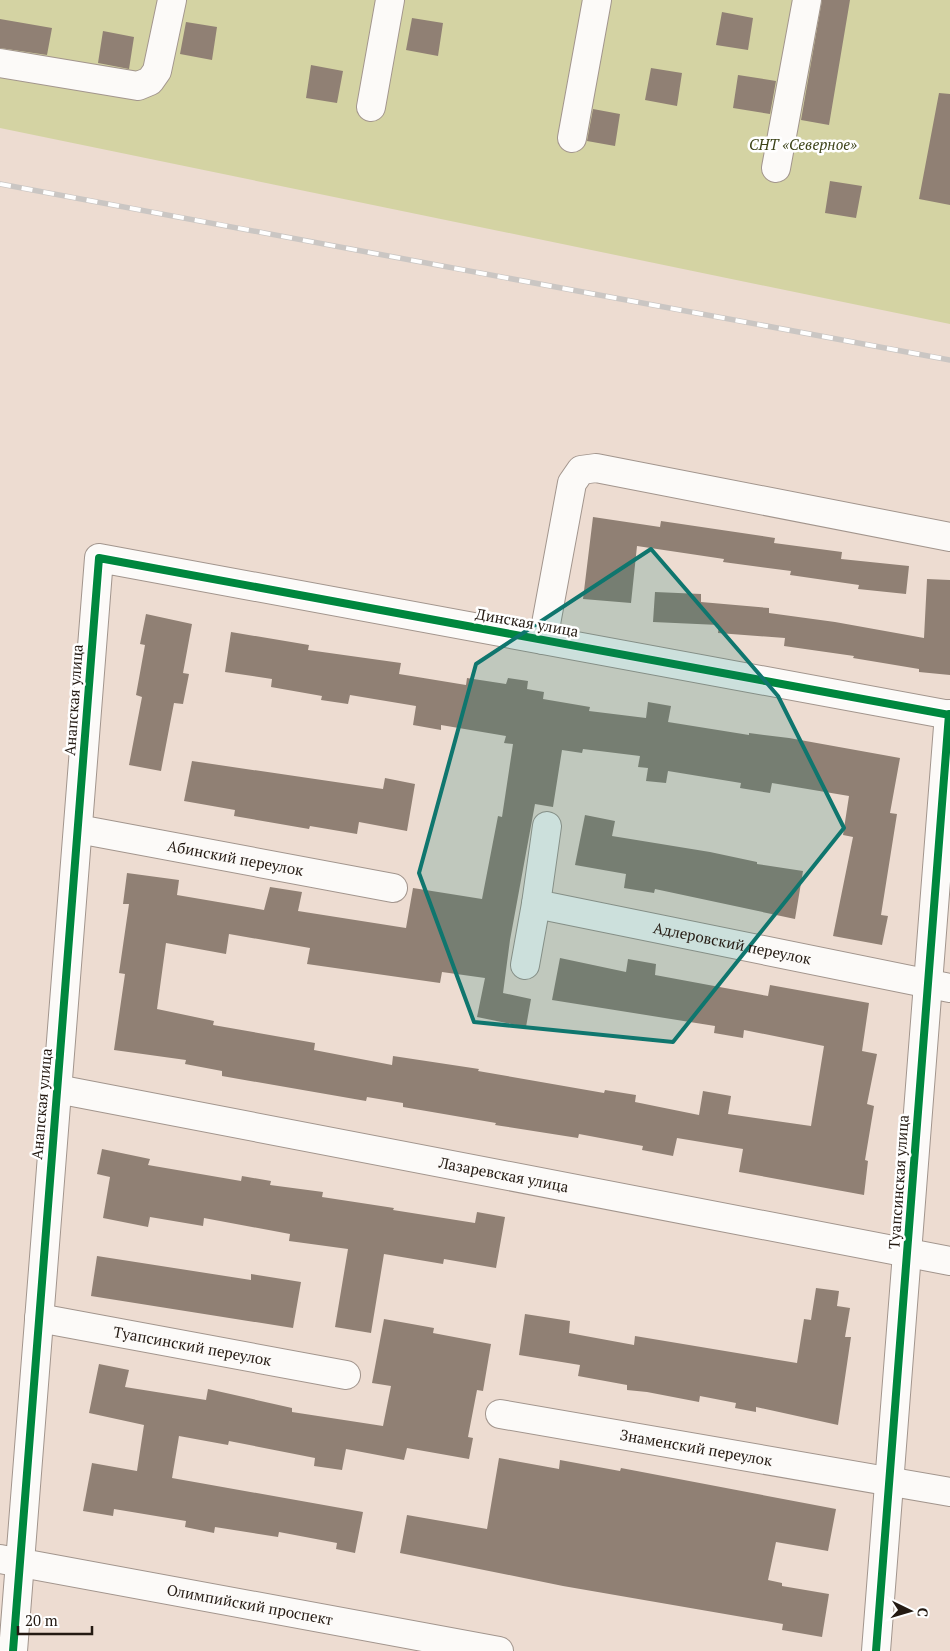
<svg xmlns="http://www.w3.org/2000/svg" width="950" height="1651" viewBox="0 0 950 1651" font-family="'PT Serif',serif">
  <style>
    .green { fill: #d4d3a3 }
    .building { fill: #908074 }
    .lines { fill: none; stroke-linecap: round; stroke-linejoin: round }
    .minor-casing { stroke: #a2958d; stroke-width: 30 }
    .minor { stroke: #fcfaf8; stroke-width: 28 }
    .rail-casing { stroke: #cac6c3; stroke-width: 5.5 }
    .rail { stroke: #fff; stroke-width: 4; stroke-dasharray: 11; stroke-linecap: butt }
    .cycleway-casing { stroke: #fff; stroke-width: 11 }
    .cycleway { stroke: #00873e; stroke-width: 8 }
    .marked { fill: #0f766e; fill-opacity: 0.2; stroke: #0f766e; stroke-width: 4; stroke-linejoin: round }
    .labels { text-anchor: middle; stroke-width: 5; stroke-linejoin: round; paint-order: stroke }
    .park-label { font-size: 15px; font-style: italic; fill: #3d4318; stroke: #fff }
    .street-label { font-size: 15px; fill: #241a12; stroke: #fff }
  </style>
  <rect width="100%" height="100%" fill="#eddcd1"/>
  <path class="green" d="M0,0h950v324l-950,-196z"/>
  <path class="building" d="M822,0h28l-21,125 -28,-5z
    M722,12l31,6 -5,32 -32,-5z
    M412,18l31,5 -5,33 -32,-6z
    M0,19l52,9 -5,27 -47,-7z
    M186,22l31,5 -5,33 -32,-6z
    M103,31l31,6 -5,32 -31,-6z
    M311,65l32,6 -6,32 -31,-5z
    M651,68l31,5 -5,33 -32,-6z
    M738,75l38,6 -6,33 -37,-6z
    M939,93l11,1v111l-31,-6z
    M593,109l27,5 -5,32 -28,-5z
    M830,181l32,5 -6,32 -31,-5z
    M593,517l67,10 1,-6 114,17 -1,5 68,9 -1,7 68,7 -3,28 -48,-5 1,-4 -69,-10 1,-4 -68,-9 1,-3 -87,-13 -6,57 -48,-4z
    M927,579l23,1v95l-31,-3v-3l-66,-11 1,-2 -70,-10 1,-8 -67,-5 1,-8 -66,-3 2,-30 46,2v8l68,6v5l66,9 89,16z
    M146,614l46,10 -9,49 6,1 -6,30 -9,-1 -13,68 -32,-6 13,-68 -6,-2 9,-50 -5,-1z
    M231,632l78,13 -1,5 93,13 -2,11 67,11 1,-7 39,6 2,-6 20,3 -1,8 17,3 -1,7 47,8 -1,4 57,7 2,-16 23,4 -3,16 81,13v-2l40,5 111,20 -10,55 7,1 -16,101 7,1 -6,29 -49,-9 20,-99 -10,-2 6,-39 -77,-13 -2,10 -30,-5 1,-5 -73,-12 -2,12 -20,-2 2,-13 -10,-1 2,-11 -57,-7 -1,4 -20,-3 -9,57 -18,-3 -25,136 -7,53 28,6 -5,28 -49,-10 8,-39 -43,-6 -2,11 -133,-19 3,-16 -81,-14 -3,20 -60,-11 -9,66 57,12 -1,4 102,18 -1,7 78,15 1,-9 86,13 -1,2 126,22 1,-3 31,5 -1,7 64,13 4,-24 28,5 -3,18 83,12 13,-80 -80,-16 -1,8 -29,-5 1,-7 -163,-26 8,-42 66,14 2,-13 28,5 -1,11 113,21 2,-11 99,18 -7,48 15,3 -10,50 7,2 -9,54 3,1 -4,34 -125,-23 4,-23 -66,-11 -4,18 -31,-6 1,-4 -64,-12 -1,4 -83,-13 1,-2 -93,-16v-4l-36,-6 -1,4 -144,-25v-5l-37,-7 1,-4 -72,-10 11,-76 -6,-1 10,-69h-6l4,-31 52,7 -2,15 87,15 6,-23 32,5 -4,19 108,17 7,-40 69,11 16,-83 4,1 11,-73 -9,-1 2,-7 -65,-11v5l-28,-5 3,-19 -66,-11 -2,9 -27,-4 1,-4 -51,-9 1,-8 -47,-7z
    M192,761l191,28 2,-11 30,6 -8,47 -48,-9 -2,12 -47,-8 -1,3 -75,-13 1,-6 -51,-9z
    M585,815l30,6 -3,15 98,16 47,10v2l46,7 -8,48 -140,-30 -1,4 -30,-5 2,-14 -51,-9z
    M102,1149l48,10 -2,6 93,16 1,-5 29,5 -1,4 53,7 -1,5 72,11 -1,2 82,13 2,-11 28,5 -9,51 -52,-9 -1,5 -59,-10 -13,79 -36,-6 13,-78 -59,-8 1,-7 -86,-16 -1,8 -53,-9 -2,10 -45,-9 7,-41 -13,-3z
    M97,1256l154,24v-6l50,8 -8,46 -202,-32z
    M816,1288l23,3 -2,15 13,2 -5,29h6l-13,88 -82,-18v5l-21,-4 1,-5 -36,-7 -1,6 -52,-10 -20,-2v-5l-49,-9 2,-11 -61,-10 6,-41 45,7 -1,12 65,12 1,-9 162,27 7,-44 7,1z
    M384,1319l50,9 -1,5 58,11 -8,47 -6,-1 -9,47 5,1 -4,21 -62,-11 -3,12 -58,-11 -4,21 -28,-4 1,-8 -86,-17 -1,4 -49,-9 -7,42 191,34 -8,41 -19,-4 1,-6 -58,-11 -1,5 -63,-10 -1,6 -29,-6 1,-6 -72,-12 -1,7 -30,-5 9,-48 45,8 7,-46 -55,-12 10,-49 30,6 -4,17 81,13 2,-11 84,19v4l91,14 8,-40 -19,-3z
    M499,1458l60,11 1,-9 60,11 1,-3 215,41 -8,42 -52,-9 -8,38 14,3v3l47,8 -7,43 -40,-7 1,-6 -220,-38 -163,-33 7,-38 80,14z"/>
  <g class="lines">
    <defs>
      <g id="minor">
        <path d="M0,63l138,23 12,-5 7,-10 15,-71"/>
        <path d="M371,107l19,-107"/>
        <path d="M572,138l25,-138"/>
        <path d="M776,168l31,-168"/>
        <path d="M543,640l29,-157 9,-13 15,-2 354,69"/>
        <path id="s1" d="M547,826l-11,78 414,84"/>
        <path id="s2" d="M78,829l315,59"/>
        <path d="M525,965l11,-61"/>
        <path id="s3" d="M57,1089l893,172"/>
        <path id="s4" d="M39,1318l307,57"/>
        <path id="s5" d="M500,1414l450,78"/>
        <path id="s6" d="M0,1559l499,92"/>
        <path d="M13,1651l86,-1093 851,157"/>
        <path d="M876,1651l73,-937"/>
      </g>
    </defs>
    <use href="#minor" class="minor-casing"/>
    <use href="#minor" class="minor"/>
    <defs>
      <path id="rail" d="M0,184l950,176"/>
    </defs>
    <use href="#rail" class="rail-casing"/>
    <use href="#rail" class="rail"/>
    <defs>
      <path id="cycleway" d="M13,1651l86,-1093 851,157
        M876,1651l73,-937"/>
    </defs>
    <use href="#cycleway" class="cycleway-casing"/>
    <use href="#cycleway" class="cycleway"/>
  </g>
  <path class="marked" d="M651,549l127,147 66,132 -171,214 -199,-20 -55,-149 57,-209z"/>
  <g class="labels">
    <g class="park-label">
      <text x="803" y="150">СНТ «Северное»</text>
    </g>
    <g class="street-label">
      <text transform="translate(527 623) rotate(10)" y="5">Динская улица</text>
      <text transform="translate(74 700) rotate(-86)" y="5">Анапская улица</text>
      <text dy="5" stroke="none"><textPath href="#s2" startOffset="160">Абинский переулок</textPath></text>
      <text dy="5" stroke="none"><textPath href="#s1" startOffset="279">Адлеровский переулок</textPath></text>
      <text transform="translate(42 1104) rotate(-85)" y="5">Анапская улица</text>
      <text dy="5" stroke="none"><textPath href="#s3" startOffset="455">Лазаревская улица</textPath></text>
      <text transform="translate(899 1182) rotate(-86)" y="5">Туапсинская улица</text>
      <text dy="5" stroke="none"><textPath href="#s4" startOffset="156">Туапсинский переулок</textPath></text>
      <text dy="5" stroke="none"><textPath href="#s5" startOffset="199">Знаменский переулок</textPath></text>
      <text dy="5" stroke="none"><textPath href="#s6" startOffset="254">Олимпийский проспект</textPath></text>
    </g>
  </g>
  <g transform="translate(910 1611) rotate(95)" stroke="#ffffff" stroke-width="4" paint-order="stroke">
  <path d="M0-4L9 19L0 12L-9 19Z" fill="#241a12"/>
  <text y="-8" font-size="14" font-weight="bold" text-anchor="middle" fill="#241a12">С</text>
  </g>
  <path d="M18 1626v8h74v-8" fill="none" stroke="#241a12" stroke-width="2.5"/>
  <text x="25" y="1626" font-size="15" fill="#241a12" stroke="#ffffff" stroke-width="4" paint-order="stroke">20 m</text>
</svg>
